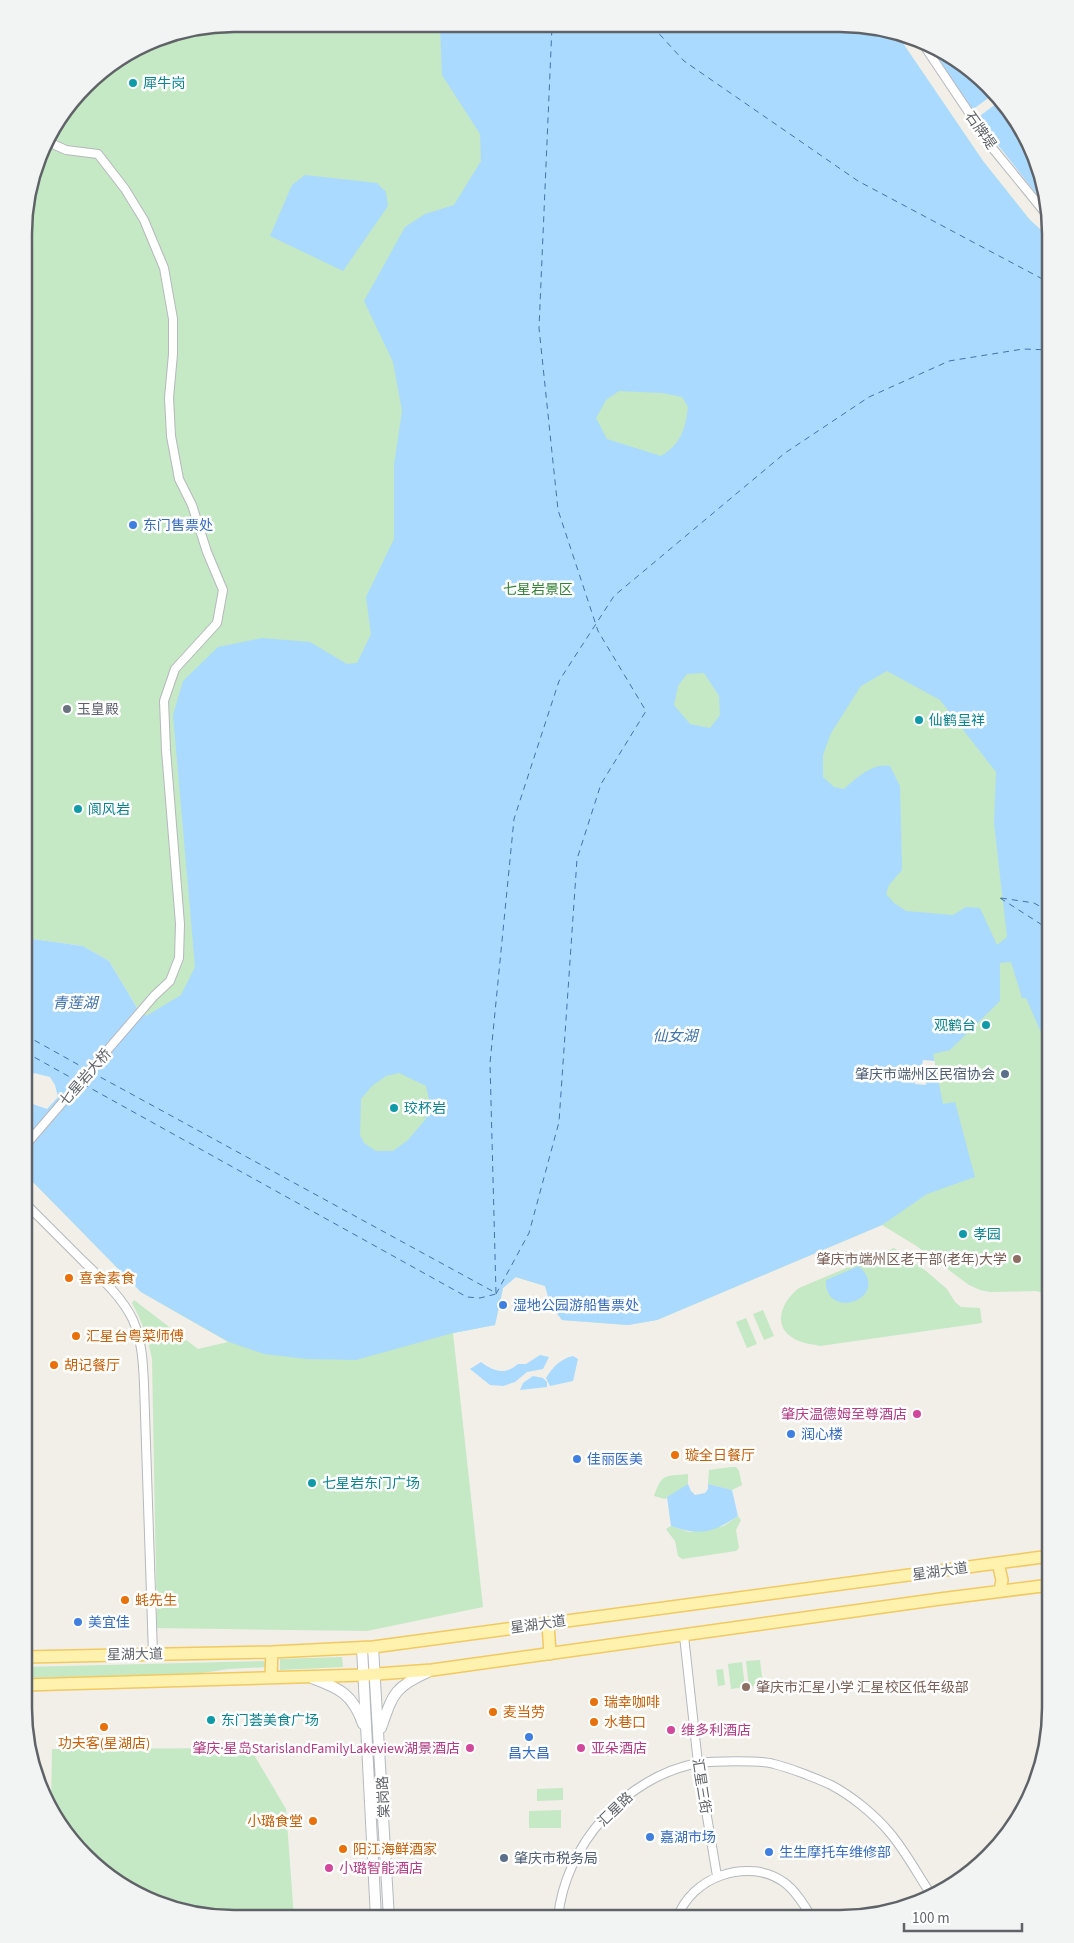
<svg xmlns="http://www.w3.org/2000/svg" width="1074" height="1943" viewBox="0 0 1074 1943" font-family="'Source Sans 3','Noto Sans SC',sans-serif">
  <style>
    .green { fill: #c5e8c5 }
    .water { fill: #aadaff; fill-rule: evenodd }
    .pier { fill: #f1efe8 }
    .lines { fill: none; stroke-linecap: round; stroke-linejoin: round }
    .ferry { stroke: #4174aa; stroke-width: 1; stroke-dasharray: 6 5; stroke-linecap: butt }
    .minor-casing { stroke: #b5b8bc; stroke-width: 10 }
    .secondary-casing { stroke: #b6babf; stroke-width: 12 }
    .primary-casing { stroke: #f2c960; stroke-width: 14 }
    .minor { stroke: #fff; stroke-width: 8 }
    .secondary { stroke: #fff; stroke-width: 10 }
    .primary { stroke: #fff2af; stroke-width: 11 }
    .culture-dot { fill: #0f9aa8; stroke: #fff; stroke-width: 2 }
    .shop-dot { fill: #3f7fe0; stroke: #fff; stroke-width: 2 }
    .worship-dot { fill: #6b7280; stroke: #fff; stroke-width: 2 }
    .service-dot { fill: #5c6f8a; stroke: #fff; stroke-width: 2 }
    .education-dot { fill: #8d6e63; stroke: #fff; stroke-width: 2 }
    .food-dot { fill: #e8710a; stroke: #fff; stroke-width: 2 }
    .hotel-dot { fill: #d1479c; stroke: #fff; stroke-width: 2 }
    .labels { text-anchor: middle; stroke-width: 5; stroke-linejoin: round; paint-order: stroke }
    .culture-label { font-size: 14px; fill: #0d838f; stroke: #fff; text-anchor: start }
    .street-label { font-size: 14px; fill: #5f6368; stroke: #fff }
    .shop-label { font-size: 14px; fill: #366cbe; stroke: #fff; text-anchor: start }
    .park-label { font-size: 14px; fill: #348238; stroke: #fff }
    .worship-label { font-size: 14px; fill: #5b616d; stroke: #fff; text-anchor: start }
    .service-label { font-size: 14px; fill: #4e5e75; stroke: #fff; text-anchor: end }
    .education-label { font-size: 14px; fill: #785e54; stroke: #fff; text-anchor: end }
    .food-label { font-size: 14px; fill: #c56008; stroke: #fff; text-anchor: start }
    .hotel-label { font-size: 14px; fill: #b23c85; stroke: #fff; text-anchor: start }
    .water-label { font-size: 15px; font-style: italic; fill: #4174aa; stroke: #fff }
    .rim { fill: none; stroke: #5f6368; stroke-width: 2.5 }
  </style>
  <rect width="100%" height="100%" fill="#f1efe8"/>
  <path class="green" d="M234,24l646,4 16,5 87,128 47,59 20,18v1057l-14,-4 -46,1 -10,-2 -11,-5 -54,-40 -33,-20 -225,95 -29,5 -66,-5 -11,-14 -6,-20 -30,-9 -12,11 -8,37 -42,8 30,274 -116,24 -210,-3 -5,-269c-4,-20 -10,-38 -20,-56l2,-3 64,49 30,-7 -87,-50 -108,-110 -9,-16 113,-158 -28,-47 -26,-15 -50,-7 -8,3 1,-735 20,-66 49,-65 59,-36z
    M894,1248l32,23 21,18 8,13 6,5 19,1 2,15 -162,23c-8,-2 -20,-3 -27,-8 -22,-13 -10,-38 6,-50z
    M763,1310l11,26 -10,4 -11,-26z
    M746,1318l11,26 -10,4 -11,-26z
    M731,1467h5l3,4 3,14 -10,5 -24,-6 1,-14z
    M688,1474v10l-2,2 -21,13 -11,-3c9,-24 10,-19 34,-22z
    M738,1516l3,4 -5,10 3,18 -3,3 -54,8 -4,-3 -3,-15 -9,-12 5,-3 18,6 35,-6z
    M342,1657l1,10 -63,3v-11z
    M760,1660l3,25 -14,2 -3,-26z
    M268,1661v6l-40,2 -32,5 -172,4v-11z
    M742,1662l3,25 -14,2 -3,-25z
    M723,1669l2,16 -7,1 -2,-16z
    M250,1748l36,61 8,109 -87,-1 -54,-14 -57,-36 -37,-41 -8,-16 1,-61z
    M563,1788v12l-26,1v-12z
    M561,1810v18h-32v-17z"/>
  <path class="water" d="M440,25l440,3 16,5 87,128 47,59 20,18v815l-24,-55h-4l-11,-36 -11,1v38l-50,49 -17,4 10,50 12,-2 20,75 -48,17 -45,31 -225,95 -29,5 -66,-5 -11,-14 -6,-20 -29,-9 -13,11 -8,37 -42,8 -97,27 -49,-1 -43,-5 -35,-12 -88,-50 -108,-110 -9,-16v-65l23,8 11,-12 -3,-12 -5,-8 -16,-4 -10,13 1,-144 8,-3 50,7 26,15 28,47 9,8 35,-21 14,-28 -22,-252 10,-34 35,-34 44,-9 48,4 37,22 10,-1 14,-29 -5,-37 28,-58v-74l8,-54 -9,-49 -29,-61 41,-74 20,-13 29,-9 27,-44 -1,-27 -38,-59zM619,391l43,2 20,4 6,10c-3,23 -7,37 -27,49l-54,-17 -11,-21 10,-18zM887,671l53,29 56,72 -2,51 13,114 -10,8 -17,-37 -14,-1 -13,8 -47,-4 -12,-8 -8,-9 3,-9 13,-15 -2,-84 -10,-20c-18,-3 -33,12 -46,23l-10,-2 -11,-10v-22l8,-22 30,-47zM704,673l15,23 1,19 -10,13 -20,-4 -16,-19 4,-19 9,-12zM399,1073l27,13 4,17 -5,17 -17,20 -15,11h-17l-12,-8 -4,-8 1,-36 11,-13 14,-10z
    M929,44l49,32 16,18 -22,16z
    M1000,101l15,16 24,49 6,39 -68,-87z
    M305,175l72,8 9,9 2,14 -45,65 -73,-35 22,-51z
    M859,1266c34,33 -35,56 -33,14z
    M540,1355l9,2 -6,12 -16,3 -12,10 -12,4 -13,-1 -20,-16 11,-7c13,10 24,13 37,2h8z
    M573,1356l5,3 -5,22 -23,5 -4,-8c7,-11 14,-19 27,-22z
    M533,1376l10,2 4,4v5l-27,3 3,-7z
    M688,1484l3,7 4,4 10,-2 3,-4v-5l24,6 6,26c-25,17 -39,20 -67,10l-4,-29z"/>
  <path class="pier" d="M923,1060l12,1v10h-10l1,14 -11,-1 -2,-8h7z"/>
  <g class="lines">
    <path class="ferry" d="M652,26l32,35 174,120 192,102
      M1000,898l50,32
      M1001,898l33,5 16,9
      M25,1035l61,34
      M25,1052l52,29
      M91,1072l405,221
      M83,1084l384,213 13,1 16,-4
      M496,1293l-6,-230 24,-244 45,-138 55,-85 171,-143 84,-56 80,-36 74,-12 27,1
      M496,1294l33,-61 30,-111 18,-263 24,-75 45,-73 -48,-80 -40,-121 -19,-182 13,-302"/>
    <defs>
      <path id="minor" d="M921,41l73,109 53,65
        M24,1147l130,-151 16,-15 9,-23 1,-34 -14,-174 -2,-49 11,-32 42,-46 6,-33 -16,-38 -15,-47 -13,-26 -8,-43 -2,-38 4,-44v-35l-9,-51 -20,-48 -19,-31 -27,-35 -32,-4 -20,-9
        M24,1202c20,20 40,40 60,60 18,17 38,35 49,58 9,21 10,42 11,64l9,270
        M684,1636l14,127 19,113
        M558,1918c7,-73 67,-141 140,-155 15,-2 62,-3 76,1 16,4 42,14 57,21 21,11 44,30 59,48 16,19 28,42 42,63
        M677,1919c13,-42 72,-63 108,-36 12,9 20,24 28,36"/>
      <path id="secondary" d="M373,1647l16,271
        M362,1648l14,270
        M312,1678c27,10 41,16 51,46
        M381,1728c12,-34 13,-41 47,-56"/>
      <path id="primary" d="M998,1563l4,17 -2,11
        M548,1623l2,31
        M24,1657l248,-5 101,-5 677,-91
        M271,1677l1,-25
        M24,1685l339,-10 69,-5 508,-71 110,-14"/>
    </defs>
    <use href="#minor" class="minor-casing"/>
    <use href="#secondary" class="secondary-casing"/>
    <use href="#primary" class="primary-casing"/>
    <use href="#minor" class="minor"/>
    <use href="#secondary" class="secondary"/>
    <use href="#primary" class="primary"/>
  </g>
  <g class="culture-dot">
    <circle cx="133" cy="83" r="5"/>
    <circle cx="919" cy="720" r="5"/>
    <circle cx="78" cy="809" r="5"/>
    <circle cx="986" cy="1025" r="5"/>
    <circle cx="394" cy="1108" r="5"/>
    <circle cx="963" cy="1234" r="5"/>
    <circle cx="312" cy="1483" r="5"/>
    <circle cx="211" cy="1720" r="5"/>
  </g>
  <g class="shop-dot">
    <circle cx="133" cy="525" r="5"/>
    <circle cx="503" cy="1305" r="5"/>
    <circle cx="791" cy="1434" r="5"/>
    <circle cx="577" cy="1459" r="5"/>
    <circle cx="78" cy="1622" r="5"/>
    <circle cx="529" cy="1737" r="5"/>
    <circle cx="650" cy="1837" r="5"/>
    <circle cx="769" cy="1852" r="5"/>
  </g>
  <circle class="worship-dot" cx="67" cy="709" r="5"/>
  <g class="service-dot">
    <circle cx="1005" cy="1074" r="5"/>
    <circle cx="504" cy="1858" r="5"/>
  </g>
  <g class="education-dot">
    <circle cx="1017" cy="1259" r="5"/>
    <circle cx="746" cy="1687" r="5"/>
  </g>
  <g class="food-dot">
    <circle cx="69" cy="1278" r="5"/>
    <circle cx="76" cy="1336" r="5"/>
    <circle cx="54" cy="1365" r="5"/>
    <circle cx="675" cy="1455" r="5"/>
    <circle cx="125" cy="1600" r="5"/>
    <circle cx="594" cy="1702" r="5"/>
    <circle cx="493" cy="1712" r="5"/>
    <circle cx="594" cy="1722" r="5"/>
    <circle cx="104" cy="1727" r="5"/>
    <circle cx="313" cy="1821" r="5"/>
    <circle cx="343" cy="1849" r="5"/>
  </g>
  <g class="hotel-dot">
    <circle cx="917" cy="1414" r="5"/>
    <circle cx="671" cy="1730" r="5"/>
    <circle cx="470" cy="1748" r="5"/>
    <circle cx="581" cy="1748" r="5"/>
    <circle cx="329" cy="1868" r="5"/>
  </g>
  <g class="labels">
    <g class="culture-label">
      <text x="143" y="88">犀牛岗</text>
      <text x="929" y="725">仙鹤呈祥</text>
      <text x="88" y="814">阆风岩</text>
      <text x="976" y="1030" text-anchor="end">观鹤台</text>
      <text x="404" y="1113">珓杯岩</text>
      <text x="973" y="1239">孝园</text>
      <text x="322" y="1488">七星岩东门广场</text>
      <text x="221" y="1725">东门荟美食广场</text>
    </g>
    <g class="street-label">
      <text transform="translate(981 130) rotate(55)" y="5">石牌堤</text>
      <text transform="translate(85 1077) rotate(-49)" y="5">七星岩大桥</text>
      <text transform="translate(940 1571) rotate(-8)" y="5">星湖大道</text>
      <text transform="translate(538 1624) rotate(-8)" y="5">星湖大道</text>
      <text transform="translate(135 1654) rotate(-1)" y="5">星湖大道</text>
      <text transform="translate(702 1786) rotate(81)" y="5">汇星三街</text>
      <text transform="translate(383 1797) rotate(-93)" y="5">棠岗路</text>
      <text transform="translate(615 1809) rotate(-44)" y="5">汇星路</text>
    </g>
    <g class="shop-label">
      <text x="143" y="530">东门售票处</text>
      <text x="513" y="1310">湿地公园游船售票处</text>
      <text x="801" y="1439">润心楼</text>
      <text x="587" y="1464">佳丽医美</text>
      <text x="88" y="1627">美宜佳</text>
      <text x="529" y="1758" text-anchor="middle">昌大昌</text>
      <text x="660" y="1842">嘉湖市场</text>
      <text x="779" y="1857">生生摩托车维修部</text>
    </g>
    <g class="park-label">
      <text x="538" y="594">七星岩景区</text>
    </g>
    <g class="worship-label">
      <text x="77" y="714">玉皇殿</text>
    </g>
    <g class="service-label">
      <text x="995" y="1079">肇庆市端州区民宿协会</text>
      <text x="514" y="1863" text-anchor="start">肇庆市税务局</text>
    </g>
    <g class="education-label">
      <text x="1007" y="1264">肇庆市端州区老干部(老年)大学</text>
      <text x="756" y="1692" text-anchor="start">肇庆市汇星小学 汇星校区低年级部</text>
    </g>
    <g class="food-label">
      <text x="79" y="1283">喜舍素食</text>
      <text x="86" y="1341">汇星台粤菜师傅</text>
      <text x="64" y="1370">胡记餐厅</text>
      <text x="685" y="1460">璇全日餐厅</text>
      <text x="135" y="1605">蚝先生</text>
      <text x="604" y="1707">瑞幸咖啡</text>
      <text x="503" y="1717">麦当劳</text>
      <text x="604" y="1727">水巷口</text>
      <text x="104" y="1748" text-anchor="middle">功夫客(星湖店)</text>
      <text x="303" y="1826" text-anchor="end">小璐食堂</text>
      <text x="353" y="1854">阳江海鲜酒家</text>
    </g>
    <g class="hotel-label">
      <text x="907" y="1419" text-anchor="end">肇庆温德姆至尊酒店</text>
      <text x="681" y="1735">维多利酒店</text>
      <text x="460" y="1753" text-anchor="end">肇庆·星岛StarislandFamilyLakeview湖景酒店</text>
      <text x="591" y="1753">亚朵酒店</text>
      <text x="339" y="1873">小璐智能酒店</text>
    </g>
    <g class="water-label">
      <text x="75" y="1008">青莲湖</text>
      <text x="675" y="1041">仙女湖</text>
    </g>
  </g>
  <path d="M0 0H1074V1943H0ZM234 32H840A202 202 0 0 1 1042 234V1708A202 202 0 0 1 840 1910H234A202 202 0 0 1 32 1708V234A202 202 0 0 1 234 32Z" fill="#f2f3f3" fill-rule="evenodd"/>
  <path class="rim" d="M234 32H840A202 202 0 0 1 1042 234V1708A202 202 0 0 1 840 1910H234A202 202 0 0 1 32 1708V234A202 202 0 0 1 234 32Z"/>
  <path d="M904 1923v8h118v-8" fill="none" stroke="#5f6368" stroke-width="2.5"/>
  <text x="912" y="1923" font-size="15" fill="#5f6368" stroke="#ffffff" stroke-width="4" paint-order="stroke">100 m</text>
</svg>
